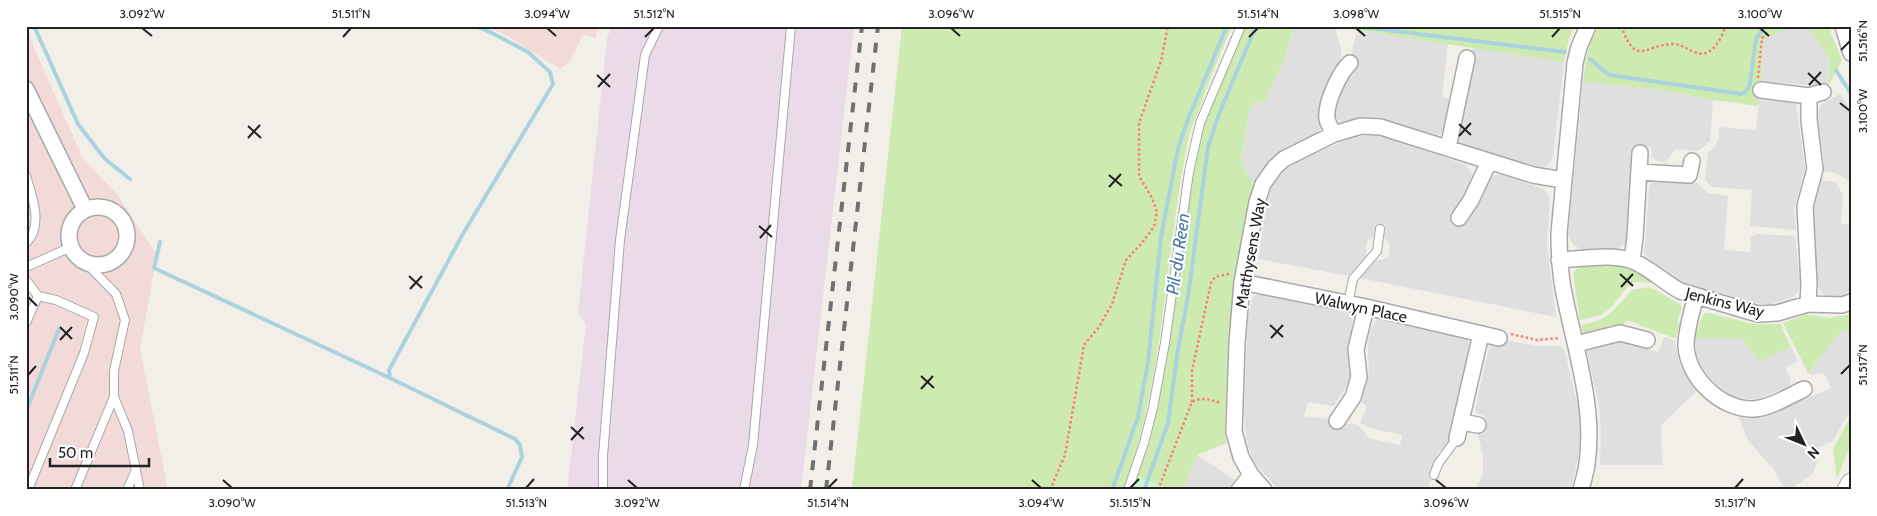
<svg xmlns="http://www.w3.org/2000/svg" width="1877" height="516" viewBox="0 0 1877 516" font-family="Cabin,sans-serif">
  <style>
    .residential { fill: #e0dfdf }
    .commercial { fill: #f2dad9 }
    .industrial { fill: #ebdbe8 }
    .grass { fill: #cdebb0 }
    .park { fill: #c8facc }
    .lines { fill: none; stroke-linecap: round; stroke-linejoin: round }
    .stream { stroke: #aad3df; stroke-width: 4 }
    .service-casing { stroke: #a9a9a9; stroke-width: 10 }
    .minor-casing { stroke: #a9a9a9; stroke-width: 18 }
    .tertiary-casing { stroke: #a9a9a9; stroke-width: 21 }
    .path { stroke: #fa8072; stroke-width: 2.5; stroke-dasharray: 2.5 2.5; stroke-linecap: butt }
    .service { stroke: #fff; stroke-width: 8 }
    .minor { stroke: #fff; stroke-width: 15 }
    .tertiary { stroke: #fff; stroke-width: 19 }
    .rail { stroke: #707070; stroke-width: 4; stroke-dasharray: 10 10; stroke-linecap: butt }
    .ticks { fill: none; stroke: #222; stroke-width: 2 }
    .labels { text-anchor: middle; stroke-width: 4; stroke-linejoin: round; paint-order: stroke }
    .street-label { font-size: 16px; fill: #222; stroke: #fff }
    .water-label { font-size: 18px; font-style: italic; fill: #4a7aab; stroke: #fff }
    .neatline { fill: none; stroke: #222; stroke-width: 2 }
    .ticks-label { font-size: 12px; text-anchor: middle; fill: #222 }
  </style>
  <rect width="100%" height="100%" fill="#f2efe9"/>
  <path class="residential" d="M1294,26l41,1 6,23v10l-11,21 -8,45 -5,8 -32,14 -15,12 -13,16 -4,10 -12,-25 8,-48 5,-13 9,4 7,-13 14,-31z
    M1792,26h15l23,35 -2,26 -67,-6 2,-41z
    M1357,30l91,14 -6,53 6,1 3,6 -7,24 -3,6 -5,1 -60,-17 -10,-1 -23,5 -7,-3 -4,-6 11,-35 11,-6 1,-9 -4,-6z
    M1473,47l91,15 -11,95 -5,8 -8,3 -74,-23 -5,-4 -3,-6z
    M1583,82l71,7 59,11 -3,41 -12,10 -22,-2 -11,13 -8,-1 -5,-3 -1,-11 -17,-1 -6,94 -11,10 -37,-1 -8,-6 -4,-8z
    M1840,94l11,17v71l-16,-9 -12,-2 1,-13 -8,-44 6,-10z
    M1759,100l34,2 3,2 9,64 -11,41 2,21 -46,-4 2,-36 -40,-3 -7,-7 3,-28 6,-4 4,-8 1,-13 37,3z
    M1371,135l16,2 79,28 6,9 -5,22 18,-12 10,-9h8l41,14 6,8 -3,48 9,72 -196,-39 -1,-2 16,-16h7l6,-3 2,-10 -4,-8 -10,-4 -8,5 -3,8 2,6 -18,22 -91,-17 9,-58 5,-15 12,-15 13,-9 53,-24z
    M1657,180l40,3 11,10 20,3 -4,54 26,2 1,-15 6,-3 38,2 5,47 -2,9 -7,6 -23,7 -13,-2 -75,-21 -16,-14 -16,-10 -5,-6 2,-7 4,-58 2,-4z
    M1821,180l15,2 7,13 -2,29 10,1 -1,72h-21l-6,-3 -5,-7 -6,-73z
    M1260,294l81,17 8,3 3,5 -2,61 -16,26 -26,-4 -4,14 23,3 11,6 16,-2 8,6 7,9 31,7 2,-10 -32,-7 -10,-5 7,-16 -6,-5 8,-29 -1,-23 1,-16 3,-8 5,-7 81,15 8,4 3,6 -17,95 -7,10 -7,3 -10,38h-149l-26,-28 -7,-24 -2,-28 4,-92 5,-22z
    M1842,330l9,4v75l-18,32 -15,7 2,4 -7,22 -24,16h-4l-12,-22 -24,-26 -11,-26 25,1 68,-29 -7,-15 -12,2 -4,-2z
    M1664,337l11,4 5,24 17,26 -36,34 1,40h-62l1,-36 -2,-23 -13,-59 32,-8 40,13z
    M1695,338h47l16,24 33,-15 7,15 -13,5 6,12 -2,7 -33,14 -22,-3 -18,-13 -12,-13 -8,-14z
    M1505,340l32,6h24l3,3 16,66v34l-9,41h-95l7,-17v-19l-6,-21 4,1 4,-18 -7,-2 -3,-5 14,-61 7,-6z
    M1197,455l38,25 -6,10h-46z"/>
  <path class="commercial" d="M486,26h112l-2,12 -13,-3 -14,28 -9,6 -51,-32z
    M26,29l57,130 33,34 41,62 -17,94 28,141h-142z"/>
  <path class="industrial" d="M612,26h242l-53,464h-234l19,-166 -8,-10 29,-276z"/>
  <path class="grass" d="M902,26h330c-11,26 -22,52 -31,78 -4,10 -9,21 -12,32 -25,118 -23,240 -66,354h-271z
    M1244,26h50l-10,34 -20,44 -10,-3 -5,12 -8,47 12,26 -16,77 -5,37 -7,117v20l2,6 -30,12 -14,35h-12l-35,-14 21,-68 36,-243 9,-40z
    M1331,26h244l-6,12 -5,24z
    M1600,26h192l-29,14 -2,41 -3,25 -45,-6 -59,-11 -71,-7c3,-21 4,-39 17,-56z
    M1807,26h23l1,8 11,26 -14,27 2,-26z
    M1604,264c25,2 34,6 55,19l-24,-1 -8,5 -16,21 -10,7 -21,5 -7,-47c8,-10 19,-9 31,-9z
    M1649,287c11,4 20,12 31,17l2,4 -5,14 3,1 -4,16 -49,-19c-8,13 -30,14 -43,17l-3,-12c26,-4 34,-16 51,-35z
    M1705,313h4l44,11h27l11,23 -33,15 -16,-24h-47l2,-9h1l5,-14z
    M1851,314v20l-9,-4 -34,43 -25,-50 22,-8h7l17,3z
    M1851,416v28l-14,35 -4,-30z"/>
  <path class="park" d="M1136,476l35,14h-40z"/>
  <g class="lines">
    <path class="stream" d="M34,26l44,98 27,35 25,20
      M475,26l15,6 38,20 22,20 3,12 -89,148 -75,138 1,8 125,61 5,6 2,12 -15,33
      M1354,26l211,26
      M1590,59l19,16 133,19 6,-5 2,-5 6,-45 9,-13
      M1836,70l15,24
      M160,242l-6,26 236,110
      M26,411l33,-82
      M1112,490l26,-73 10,-55 13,-125 17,-89 10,-29 39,-93
      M1144,490l24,-67 10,-74 10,-52 20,-150 11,-33 37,-88"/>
    <defs>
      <path id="service" d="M26,176c6,20 18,50 0,67
        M26,267l45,-20
        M26,280l12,16 18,4 38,17 -10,36 -56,137
        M1348,304l5,-25 24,-28 3,-22
        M26,323l12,-27
        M114,397l14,34 12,59
        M1434,475l4,-11 19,-26
        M75,490l39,-93v-26l11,-51 -9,-26 -30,-31
        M127,490l9,-20
        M603,490v-34l17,-216 25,-185 14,-29
        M744,490l9,-45 38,-419
        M1128,490l16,-47 9,-35 12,-65 24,-171 11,-49 41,-97"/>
      <path id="minor" d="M1843,26l8,27
        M26,89l59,120
        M1761,90l48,6 14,-4
        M1334,134c-2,-4 -6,-10 -7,-15 -2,-15 12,-46 23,-56
        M1448,148l19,-90
        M1639,172l50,3 3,-14
        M69 236a29 29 0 1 1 58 0a29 29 0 1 1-58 0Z
        M1459,218l12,-18 18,-38
        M1559,260c23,-1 53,-7 74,1 18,8 31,21 47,30l78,23 19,-1 31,-9 34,1 9,-3
        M1632,261l3,-24 5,-84
        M1242,282l124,25 133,31
        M1696,296c-4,16 -10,33 -10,50 2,32 35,64 68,63 16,-1 35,-13 50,-20
        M1808,304l1,-20 -4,-78 10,-37 -6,-49v-24
        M1576,344l44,-11 27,7
        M1337,421l16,-24 6,-20 -3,-28 10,-42
        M1461,422l17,3
        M1457,438l24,-104
        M1239,490l12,-15
        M1264,490l-13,-15 -10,-18 -7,-25 3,-89 5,-61 15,-80 6,-18 12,-17 9,-8 50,-25 27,-8 20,1 12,4 140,44 30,5
        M1581,490c2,-9 5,-18 6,-26 8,-56 -11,-112 -22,-166 -5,-21 -6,-43 -6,-65l16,-170 4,-16 9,-21"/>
      <path id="tertiary" d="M1847,490l4,-7"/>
    </defs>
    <use href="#service" class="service-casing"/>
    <use href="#minor" class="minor-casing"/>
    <use href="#tertiary" class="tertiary-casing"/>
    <path class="path" d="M1621,26c16,42 23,19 51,18 10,0 14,5 22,8 18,8 27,-14 32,-26
      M1758,78l4,-40 6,-5
      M1511,334l26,6 23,-2
      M1192,402v-31l19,-88 4,-6 14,-3
      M1050,490l15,-35 19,-110 15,-18 13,-23 14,-44 15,-16 13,-17 3,-15 -5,-14 -13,-22v-53l22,-62 7,-35
      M1158,490l34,-88c10,-6 18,-2 29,1"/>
    <use href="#service" class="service"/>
    <use href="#minor" class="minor"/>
    <use href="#tertiary" class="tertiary"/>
    <path class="rail" d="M810,490l52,-464
      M826,490l52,-464"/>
  </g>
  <path class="ticks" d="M142,28l10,8M547,28l9,8M951,28l9,8M1356,28l9,8M1760,28l9,8M343,37l8,-9M645,37l9,-9M1249,37l9,-9M1552,37l8,-9M1841,50l9,-9M1808,73l13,12M597,75l13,12M1809,85l12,-13M598,87l12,-13M1840,103l10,8M1459,124l12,11M248,126l13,12M1459,136l12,-13M248,138l12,-13M1109,175l13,11M1109,187l12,-13M759,226l13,11M760,238l11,-13M1620,274l13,12M409,276l13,12M1621,287l12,-13M410,289l12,-13M28,297l9,9M1270,325l13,12M60,327l12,12M1271,338l12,-13M60,340l12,-13M1841,374l9,-9M28,375l8,-9M921,376l13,12M921,389l12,-13M571,427l13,12M571,440l12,-13M223,480l9,8M628,480l9,8M1032,480l9,8M1436,480l10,8M526,488l8,-9M828,488l9,-9M1130,488l9,-9M1735,488l8,-9"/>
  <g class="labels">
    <g class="street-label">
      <text transform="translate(1250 253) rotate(-80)" y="6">Matthysens Way</text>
      <text transform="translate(1725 302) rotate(14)" y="6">Jenkins Way</text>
      <text transform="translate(1361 307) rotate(12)" y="6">Walwyn Place</text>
    </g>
    <g class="water-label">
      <text transform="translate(1178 254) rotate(-82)" y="6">Pil-du Reen</text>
    </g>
  </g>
  <rect width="1877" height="516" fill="none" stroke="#ffffff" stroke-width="55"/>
  <g transform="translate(1804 444) rotate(133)" stroke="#ffffff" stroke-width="4" paint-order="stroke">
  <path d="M0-4L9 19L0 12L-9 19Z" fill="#222222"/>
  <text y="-8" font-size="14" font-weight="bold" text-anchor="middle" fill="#222222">N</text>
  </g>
  <path d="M50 458v8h99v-8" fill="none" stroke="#222222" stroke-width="2.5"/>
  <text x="58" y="458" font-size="15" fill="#222222" stroke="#ffffff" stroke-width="4" paint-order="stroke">50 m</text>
  <rect x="28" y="28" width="1822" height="460" class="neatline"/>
  <g class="ticks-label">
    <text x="142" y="18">3.092°W</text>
    <text x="351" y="18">51.511°N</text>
    <text x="547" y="18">3.094°W</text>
    <text x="654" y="18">51.512°N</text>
    <text x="951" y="18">3.096°W</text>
    <text x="1258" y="18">51.514°N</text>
    <text x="1356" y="18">3.098°W</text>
    <text x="1560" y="18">51.515°N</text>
    <text x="1760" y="18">3.100°W</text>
    <text transform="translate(1863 41) rotate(-90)" y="4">51.516°N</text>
    <text transform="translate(1863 111) rotate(-90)" y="4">3.100°W</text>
    <text transform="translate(14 297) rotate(-90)" y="4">3.090°W</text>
    <text transform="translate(1863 365) rotate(-90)" y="4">51.517°N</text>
    <text transform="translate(14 375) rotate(-90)" y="4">51.511°N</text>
    <text x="232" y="507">3.090°W</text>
    <text x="526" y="507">51.513°N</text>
    <text x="637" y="507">3.092°W</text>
    <text x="828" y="507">51.514°N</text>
    <text x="1041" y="507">3.094°W</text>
    <text x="1130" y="507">51.515°N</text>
    <text x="1446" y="507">3.096°W</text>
    <text x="1735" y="507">51.517°N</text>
  </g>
</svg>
